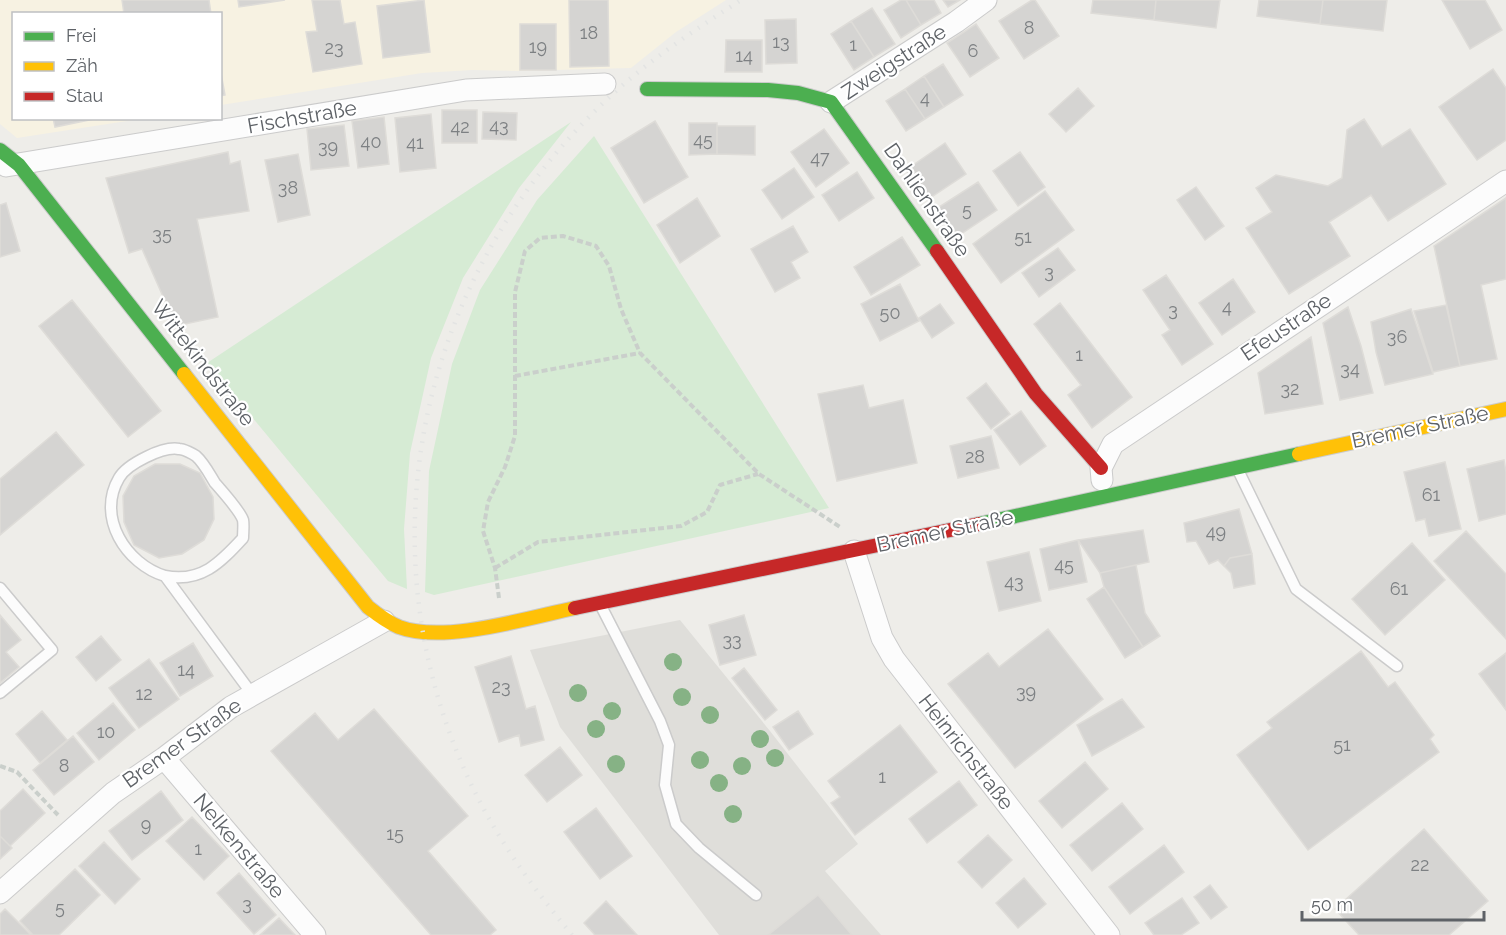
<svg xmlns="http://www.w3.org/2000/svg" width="1506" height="935" viewBox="0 0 1506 935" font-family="Raleway,sans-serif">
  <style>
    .commercial { fill: #f7f2e2 }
    .industrial { fill: #dfdeda }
    .green { fill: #d6ebd4 }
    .building { fill: #d5d4d2; stroke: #dedcd8; stroke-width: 1.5 }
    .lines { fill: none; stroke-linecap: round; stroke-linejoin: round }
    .lane-casing { stroke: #cbcbcb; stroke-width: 13 }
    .street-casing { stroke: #cbcbcb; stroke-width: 23 }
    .fast-casing { stroke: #cbcbcb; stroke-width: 16 }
    .slow-casing { stroke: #cbcbcb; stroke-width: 16 }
    .jam-casing { stroke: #cbcbcb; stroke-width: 16 }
    .path { stroke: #cacfcb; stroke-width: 4; stroke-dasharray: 6 3; stroke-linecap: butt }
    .lane { stroke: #fcfcfc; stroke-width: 10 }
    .street { stroke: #fcfcfc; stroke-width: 21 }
    .fast { stroke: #4caf50; stroke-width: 14 }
    .slow { stroke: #ffc107; stroke-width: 14 }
    .jam { stroke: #c62828; stroke-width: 14 }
    .rail { stroke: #e3e4e3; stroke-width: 4.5; stroke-dasharray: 1.5 8; stroke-linecap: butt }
    .tree { fill: #86b285 }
    .labels { text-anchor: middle; stroke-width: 4.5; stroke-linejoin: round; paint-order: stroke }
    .number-label { font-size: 18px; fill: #7d8083 }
    .street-label { font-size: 21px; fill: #5e6267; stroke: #fff }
  </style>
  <rect width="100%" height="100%" fill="#eeede9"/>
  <path class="commercial" d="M0,0h726l-50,32 -45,36 -114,3 -45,-1 -50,3 -201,32 -1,-91h-206v104l126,1 -123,19 -17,-14z"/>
  <path class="industrial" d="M680,620l90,111 88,113 -33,27 56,64h-162l-159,-208 -30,-77z"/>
  <path class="green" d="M571,122l-52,66 -56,90 -32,80 -21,95 -6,76 3,60 -19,-8 -181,-218z
    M594,136l235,372 -395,87 -9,-3 4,-121 23,-107 28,-74 57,-90z"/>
  <path class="building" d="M122,0h87l2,14h-87z
    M238,0h47l-46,7z
    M312,0h28l4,24 11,-2 7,42 -49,8 -7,-40 11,-1z
    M424,0l6,52 -47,6 -6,-52z
    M569,0h39l1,66 -39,1z
    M901,0h5l15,25 -20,13 -17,-28z
    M906,0h28l7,13 -20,12z
    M943,0h17l-12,7z
    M1032,0h3l24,36 -35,23 -25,-38z
    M1093,0h63l-2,20 -63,-7z
    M1156,0h64l-4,28 -62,-8z
    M1259,0h64l-3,24 -63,-8z
    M1323,0h64l-4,31 -63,-7z
    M1442,0h43l17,30 -32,19z
    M872,8l23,36 -21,13 -23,-36z
    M796,19l1,44 -31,1 -1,-44z
    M851,21l23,36 -20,13 -23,-36z
    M520,24h36v46h-36z
    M976,24l23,34 -29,19 -23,-34z
    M726,40h36v32h-37z
    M943,64l20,31 -19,12 -20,-31z
    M220,68l5,27 -5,1z
    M1493,69l13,19v52l-29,20 -38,-53z
    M924,76l20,31 -19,12 -20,-30z
    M1078,88l16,18 -28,26 -17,-18z
    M905,89l20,30 -19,12 -20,-30z
    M442,110h35v33h-35z
    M483,112l34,1 -1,27 -34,-1z
    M431,114l5,54 -36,4 -5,-54z
    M384,117l5,47 -31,4 -6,-47z
    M53,118h46l-44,9z
    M1364,119l18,28 28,-18 36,55 -58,37 -17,-26 -42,27 21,34 -61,38 -43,-66 26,-16 -16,-24 20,-13 52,11 14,-8 5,-48z
    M655,121l33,56 -44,26 -33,-55z
    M689,123h28v31l-28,1z
    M344,125l5,41 -38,4 -4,-41z
    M717,126h38v29l-38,-1z
    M824,129l25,34 -33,24 -25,-35z
    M945,143l21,31 -39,26 -21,-30z
    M228,152l2,12 10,-3 9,50 -52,8 21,98 -42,9 -34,-77 -13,4 -23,-75z
    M1020,152l25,35 -27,19 -25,-35z
    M298,154l12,61 -32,7 -13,-62z
    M794,168l20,29 -32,22 -20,-29z
    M857,172l17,26 -35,23 -17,-26z
    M978,182l19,28 -42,28 -19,-29z
    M1196,187l28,39 -19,14 -28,-40z
    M1045,191l29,39 -73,53 -28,-39z
    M697,198l23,38 -40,27 -23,-38z
    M1506,198v81l-25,6 16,74 -37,7 -26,-120z
    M6,203l14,48 -20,6v-52z
    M793,226l15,26 -17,10 9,16 -25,14 -24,-43z
    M902,237l18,28 -49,30 -17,-28z
    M1058,248l17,22 -36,27 -17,-24z
    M1166,275l47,69 -31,21 -20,-30 8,-5 -27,-40z
    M1233,279l22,33 -33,23 -23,-32z
    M900,284l19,37 -39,20 -19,-37z
    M72,300l89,111 -33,26 -89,-111z
    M1060,303l72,94 -40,31 -24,-33 13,-10 -47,-61z
    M940,304l14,19 -22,15 -13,-20z
    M1446,305l14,61 -27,6 -19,-61z
    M1348,307l13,39 12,47 -33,7 -17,-77z
    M1411,309l22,65 -48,11 -9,-33 -5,-30z
    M1311,337l12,67 -58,10 -7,-41z
    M986,383l24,31 -19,15 -24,-31z
    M863,385l6,23 34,-8 14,63 -80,18 -19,-87z
    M1021,411l25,35 -26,19 -26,-35z
    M56,432l28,33 -84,70v-56z
    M991,436l8,32 -41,10 -8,-32z
    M1504,460l2,12v42l-27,7 -12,-52z
    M1445,462l16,67 -32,7 -4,-17 -9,2 -12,-49z
    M155,464h25l20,9 13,24 1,22 -10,21 -22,14 -23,4 -25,-13 -10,-23 -1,-26 11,-20z
    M1239,509l13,45 -22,4 -6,8 -6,-6 -9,4 -13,-23 -9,1 -3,-19z
    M1143,530l6,32 -49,11 -22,-33z
    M1466,531l40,43v65l-72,-78z
    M1078,540l9,42 -38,8 -9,-41z
    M1412,543l33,37 -60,55 -33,-36z
    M1029,552l12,49 -42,10 -12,-49z
    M1252,554l3,30 -21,4 -3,-15 -7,-7 6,-8z
    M1136,565l9,48 15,23 -17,11 -39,-60 -4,-14z
    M1104,587l39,60 -18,11 -38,-59z
    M0,615l21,25 -15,12 13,15 -19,16z
    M744,615l12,40 -36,10 -11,-40z
    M1048,629l55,70 -88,69 -67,-84 40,-31 11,14z
    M101,636l20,24 -25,21 -20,-24z
    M193,643l20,33 -33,20 -20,-33z
    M1361,651l27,36 7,-5 39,53 -4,4 9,13 -131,98 -71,-95 35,-27 -5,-6z
    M1506,653v57l-27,-36z
    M511,656l15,53 9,-3 9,34 -23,6 -2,-11 -20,7 -24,-75z
    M149,659l30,40 -40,29 -30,-40z
    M744,668l33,42 -12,10 -33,-42z
    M1122,699l22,28 -52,29 -15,-31z
    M113,703l22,27 -36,30 -22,-27z
    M374,709l94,107 -40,35 68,79 -6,5h-59l-160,-184 44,-38 23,27z
    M42,711l25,29 -27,23 -24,-29z
    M798,711l15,23 -24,16 -16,-23z
    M900,725l37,47 -82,63 -24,-32 9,-6 -12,-16z
    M73,736l21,26 -40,33 -21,-25z
    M560,747l22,28 -35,27 -22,-27z
    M1085,762l23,27 -46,39 -23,-27z
    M959,781l18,24 -50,38 -18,-24z
    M23,789l22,24 -35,33 -10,-10v-25z
    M161,791l22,29 -51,40 -23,-29z
    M1122,803l21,26 -51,42 -22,-26z
    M596,808l36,48 -32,23 -36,-47z
    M192,817l37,39 -25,24 -38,-39z
    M1424,829l64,72 -39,34h-90l-24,-26z
    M988,835l24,25 -30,28 -24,-26z
    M0,836l12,12 -12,11z
    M104,842l36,37 -25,25 -36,-38z
    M1164,845l20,27 -54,42 -21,-27z
    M75,869l25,26 -41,40h-26l-13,-14z
    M239,873l37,42 -22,19 -37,-41z
    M1024,878l22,26 -28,24 -22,-25z
    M1210,885l17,22 -16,12 -17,-22z
    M818,895l34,40h-84z
    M1182,898l17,25 -18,12h-27l-9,-12z
    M606,901l31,34h-42l-11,-12z
    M5,909l26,26h-31v-21z
    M279,918l16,17h-35z"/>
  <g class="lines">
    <defs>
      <path id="lane" d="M1238,470l58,119 101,77
        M165,576c36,7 55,-13 78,-38 0,-5 1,-13 0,-18 -3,-9 -21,-29 -28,-37 -5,-8 -11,-20 -19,-27 -3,-2 -12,-7 -17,-7 -16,-3 -52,15 -60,29 -23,39 7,86 46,98l87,118
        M0,588l52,62 -52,43
        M600,604l60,117 9,24 -4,40 11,39 23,24 57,47"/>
      <path id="street" d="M831,102l125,-80 30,-22
        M6,166l460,-76 139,-6
        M1102,480l-1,-12 12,-24 393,-263
        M854,551l28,87 12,21 215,276
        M164,758l151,177
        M0,893l113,-100 51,-35 67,-51 153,-86"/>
      <path id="fast" d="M647,89l121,1 30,3 33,9 106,149
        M0,150l19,15 165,209
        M979,524l320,-70"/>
      <path id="slow" d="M184,374l184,233c10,8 19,15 31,20 45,17 128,-9 176,-19
        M1299,454l207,-45"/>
      <path id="jam" d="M937,251l99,143 65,74
        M575,608l404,-84"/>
    </defs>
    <use href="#lane" class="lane-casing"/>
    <use href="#street" class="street-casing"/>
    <use href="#fast" class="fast-casing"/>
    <use href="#slow" class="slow-casing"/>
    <use href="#jam" class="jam-casing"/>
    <path class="path" d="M515,376l125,-23
      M495,568l43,-26 143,-16 26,-14 13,-27 38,-11
      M499,598l-4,-30 -12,-37 5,-29 17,-35 10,-31v-144l10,-41 15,-13 23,-2 33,10 13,20 12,43 19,44 119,121 81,53
      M0,766l17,6 41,43"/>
    <use href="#lane" class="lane"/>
    <use href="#street" class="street"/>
    <use href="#fast" class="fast"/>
    <use href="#slow" class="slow"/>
    <use href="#jam" class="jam"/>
    <path class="rail" d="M572,935c-39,-47 -75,-96 -101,-151 -109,-230 -56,-497 126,-675 43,-43 93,-76 144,-109"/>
  </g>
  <g class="tree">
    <circle cx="673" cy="662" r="9"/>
    <circle cx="578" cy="693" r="9"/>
    <circle cx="682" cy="697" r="9"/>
    <circle cx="612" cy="711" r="9"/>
    <circle cx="710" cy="715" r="9"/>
    <circle cx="596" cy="729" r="9"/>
    <circle cx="760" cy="739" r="9"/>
    <circle cx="775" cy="758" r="9"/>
    <circle cx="700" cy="760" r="9"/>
    <circle cx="616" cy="764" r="9"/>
    <circle cx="742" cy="766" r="9"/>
    <circle cx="719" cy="783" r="9"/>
    <circle cx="733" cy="814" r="9"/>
  </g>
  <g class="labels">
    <g class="number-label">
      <text x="1029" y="34">8</text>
      <text x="589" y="39">18</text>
      <text x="781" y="48">13</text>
      <text x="853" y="51">1</text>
      <text x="538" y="53">19</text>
      <text x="334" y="54">23</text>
      <text x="973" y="57">6</text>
      <text x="744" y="62">14</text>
      <text x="925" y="104">4</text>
      <text x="499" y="132">43</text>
      <text x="460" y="133">42</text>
      <text x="703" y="146">45</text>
      <text x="371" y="148">40</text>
      <text x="415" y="149">41</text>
      <text x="328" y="153">39</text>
      <text x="820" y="164">47</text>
      <text x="288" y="194">38</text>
      <text x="967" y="216">5</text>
      <text x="162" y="240">35</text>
      <text x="1023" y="243">51</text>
      <text x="1049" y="278">3</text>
      <text x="1227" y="313">4</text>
      <text x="1173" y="316">3</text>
      <text x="890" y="319">50</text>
      <text x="1397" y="343">36</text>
      <text x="1079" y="361">1</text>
      <text x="1350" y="375">34</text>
      <text x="1290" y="395">32</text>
      <text x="975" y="463">28</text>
      <text x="1431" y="501">61</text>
      <text x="1216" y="538">49</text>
      <text x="1064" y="571">45</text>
      <text x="1014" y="588">43</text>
      <text x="1399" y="595">61</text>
      <text x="732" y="646">33</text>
      <text x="186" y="676">14</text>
      <text x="501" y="693">23</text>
      <text x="1026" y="698">39</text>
      <text x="144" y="700">12</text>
      <text x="106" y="738">10</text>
      <text x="1342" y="751">51</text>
      <text x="64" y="772">8</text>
      <text x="882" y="783">1</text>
      <text x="146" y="831">9</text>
      <text x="395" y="840">15</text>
      <text x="198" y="855">1</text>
      <text x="1420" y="871">22</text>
      <text x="247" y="910">3</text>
      <text x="60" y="914">5</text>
    </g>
    <g class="street-label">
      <text transform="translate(894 62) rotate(-33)" y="7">Zweigstraße</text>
      <text transform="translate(302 117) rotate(-10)" y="7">Fischstraße</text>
      <text transform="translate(927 200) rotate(55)" y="7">Dahlienstraße</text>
      <text transform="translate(1286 327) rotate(-34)" y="7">Efeustraße</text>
      <text transform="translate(203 363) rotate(52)" y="7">Wittekindstraße</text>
      <text transform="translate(1420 427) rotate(-12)" y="7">Bremer Straße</text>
      <text transform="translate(945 531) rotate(-12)" y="7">Bremer Straße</text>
      <text transform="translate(182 743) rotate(-35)" y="7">Bremer Straße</text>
      <text transform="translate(966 752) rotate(52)" y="7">Heinrichstraße</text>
      <text transform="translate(239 846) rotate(50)" y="7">Nelkenstraße</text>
    </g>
  </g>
  <rect x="12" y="12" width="210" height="108" fill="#ffffff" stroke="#bfc0c2" stroke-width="1.5"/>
  <rect x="24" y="32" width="30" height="9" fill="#4caf50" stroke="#bfc0c2" stroke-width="1.5"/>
  <text x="66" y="42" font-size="18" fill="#5e6267">Frei</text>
  <rect x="24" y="62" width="30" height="9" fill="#ffc107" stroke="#bfc0c2" stroke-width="1.5"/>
  <text x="66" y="72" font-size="18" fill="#5e6267">Zäh</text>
  <rect x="24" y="92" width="30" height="9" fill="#c62828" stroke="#bfc0c2" stroke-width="1.5"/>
  <text x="66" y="102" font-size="18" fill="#5e6267">Stau</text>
  <path d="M1302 911v9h182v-9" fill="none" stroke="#5e6267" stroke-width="3"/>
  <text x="1311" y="911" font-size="18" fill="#5e6267" stroke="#ffffff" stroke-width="4.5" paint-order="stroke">50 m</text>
</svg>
